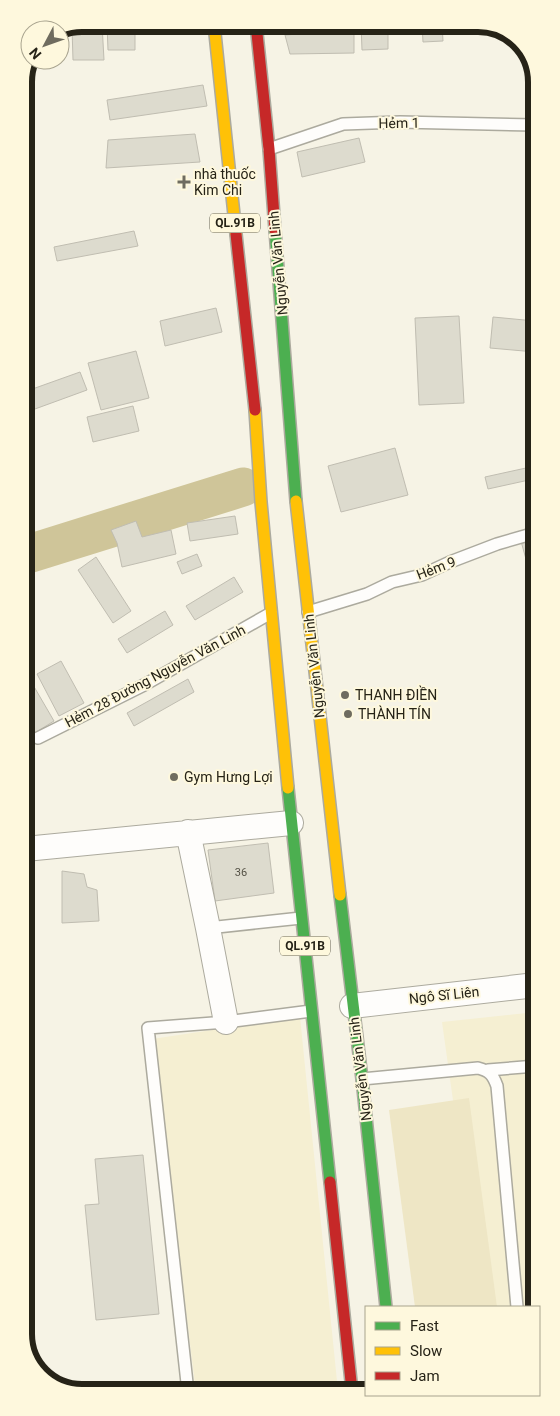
<svg xmlns="http://www.w3.org/2000/svg" width="560" height="1416" viewBox="0 0 560 1416" font-family="Roboto,sans-serif">
  <style>
    .built { fill: #f5efd2 }
    .green { fill: #eee6c5 }
    .lines { fill: none; stroke-linecap: round; stroke-linejoin: round }
    .river { stroke: #cfc599; stroke-width: 39 }
    .building { fill: #dddbce; stroke: #c0bdb1 }
    .lane-casing { stroke: #acaa9e; stroke-width: 14 }
    .street-casing { stroke: #acaa9e; stroke-width: 26 }
    .fast-casing { stroke: #acaa9e; stroke-width: 14 }
    .slow-casing { stroke: #acaa9e; stroke-width: 14 }
    .jam-casing { stroke: #acaa9e; stroke-width: 14 }
    .lane { stroke: #fefdfb; stroke-width: 11 }
    .street { stroke: #fefdfb; stroke-width: 24 }
    .fast { stroke: #4caf50; stroke-width: 11 }
    .slow { stroke: #ffc107; stroke-width: 11 }
    .jam { stroke: #c62828; stroke-width: 11 }
    .poi-dot { fill: #6f6c5f; stroke: #fef8dd; stroke-width: 2 }
    .labels { text-anchor: middle; stroke-width: 4; stroke-linejoin: round; paint-order: stroke }
    .number-label { font-size: 11px; fill: #545145 }
    .shield { fill: #fef8dd; stroke: #676352; stroke-width: 1 }
    .shield-label { font-size: 12px; font-weight: bold; fill: #262317 }
    .street-label { font-size: 14px; fill: #262317; stroke: #fef8dd }
    .poi-label { font-size: 14px; fill: #262317; stroke: #fef8dd; text-anchor: start }
    .rim { fill: none; stroke: #262317; stroke-width: 6 }
  </style>
  <rect width="100%" height="100%" fill="#f6f3e5"/>
  <path class="built" d="M536,1012v295h-54l-40,-285z
    M300,1017l38,374 -142,1 -44,-353z"/>
  <path class="green" d="M469,1098l28,209h-82l-26,-197z"/>
  <g class="lines">
    <path class="river" d="M25,555l218,-68"/>
  </g>
  <path class="building" d="M82,24h20l2,36h-31l-1,-32z
    M107,24h28v26h-27z
    M361,24h27v25l-26,1z
    M422,24h20l1,17 -20,1z
    M354,30v23l-64,1 -5,-19z
    M203,85l4,21 -97,14 -3,-20z
    M195,134l5,28 -94,6 2,-28z
    M359,138l6,24 -63,15 -5,-25z
    M24,219h2l6,24h-2l4,30 -10,1z
    M134,231l4,15 -81,15 -3,-14z
    M216,308l6,24 -57,14 -5,-25z
    M459,316l5,87 -45,2 -4,-87z
    M493,317l42,4v31l-45,-4z
    M136,351l13,47 -48,12 -13,-47z
    M80,372l7,18 -63,23v-21z
    M133,406l6,25 -46,11 -6,-25z
    M395,448l13,47 -67,17 -13,-46z
    M526,468l3,12 -41,9 -3,-12z
    M535,473v22l-6,-21z
    M235,516l3,18 -48,7 -3,-18z
    M136,521l6,16 29,-7 5,24 -54,13 -5,-24 -6,-13z
    M535,529v40l-6,1 -10,-36z
    M197,554l5,12 -20,8 -5,-12z
    M96,557l35,54 -18,12 -35,-53z
    M234,577l9,15 -48,28 -9,-14z
    M165,611l8,14 -46,28 -9,-14z
    M61,661l23,42 -25,13 -22,-42z
    M29,678l25,43 -21,13 -8,-13v-41z
    M188,679l6,13 -60,34 -7,-13z
    M268,843l6,50 -59,8 -7,-51z
    M62,871l22,3 3,13 10,3 2,31 -37,2z
    M143,1155l16,159 -63,6 -11,-115 14,-1 -4,-45z"/>
  <g class="lines">
    <defs>
      <path id="lane" d="M269,149l74,-25 57,-2 134,3
        M308,612l59,-18 25,-12 30,-7 28,-13 47,-18 38,-11
        M38,738l106,-53 127,-72
        M208,928l93,-10
        M488,1070l48,-4
        M362,1079l116,-11c12,3 15,7 19,18l20,221
        M188,1392l-40,-364 78,-6 85,-11"/>
      <path id="street" d="M188,832l20,96 18,94
        M25,849l266,-26
        M352,1006l184,-21"/>
      <path id="fast" d="M275,230l21,271
        M288,788l42,394
        M340,895l22,184 24,228"/>
      <path id="slow" d="M214,24l22,210
        M255,410l6,92 27,286
        M296,501l44,394"/>
      <path id="jam" d="M256,24l13,125 6,81
        M236,234l19,176
        M330,1182l22,209"/>
    </defs>
    <use href="#lane" class="lane-casing"/>
    <use href="#street" class="street-casing"/>
    <use href="#fast" class="fast-casing"/>
    <use href="#slow" class="slow-casing"/>
    <use href="#jam" class="jam-casing"/>
    <use href="#lane" class="lane"/>
    <use href="#street" class="street"/>
    <use href="#fast" class="fast"/>
    <use href="#slow" class="slow"/>
    <use href="#jam" class="jam"/>
  </g>
  <g class="poi-dot">
    <path d="M181.5 174.5h5v5h5v5h-5v5h-5v-5h-5v-5h5z"/>
    <circle cx="345" cy="695" r="5"/>
    <circle cx="348" cy="714" r="5"/>
    <circle cx="174" cy="777" r="5"/>
  </g>
  <g class="labels">
    <g class="number-label">
      <text x="241" y="876">36</text>
    </g>
    <g class="shield">
      <rect x="210" y="213.5" width="50" height="19" rx="4"/>
      <rect x="280" y="936.5" width="50" height="19" rx="4"/>
    </g>
    <g class="shield-label">
      <text x="235" y="227">QL.91B</text>
      <text x="305" y="950">QL.91B</text>
    </g>
    <g class="street-label">
      <text transform="translate(399 123) rotate(-1)" y="5">Hẻm 1</text>
      <text transform="translate(278 263) rotate(-95)" y="5">Nguyễn Văn Linh</text>
      <text transform="translate(436 568) rotate(-21)" y="5">Hẻm 9</text>
      <text transform="translate(314 666) rotate(-96)" y="5">Nguyễn Văn Linh</text>
      <text transform="translate(155 676) rotate(-28)" y="5">Hẻm 28 Đường Nguyễn Văn Linh</text>
      <text transform="translate(444 995) rotate(-6)" y="5">Ngô Sĩ Liên</text>
      <text transform="translate(360 1069) rotate(-97)" y="5">Nguyễn Văn Linh</text>
    </g>
    <g class="poi-label">
      <text x="194" y="179">nhà thuốc<tspan x="194" dy="16">Kim Chi</tspan></text>
      <text x="355" y="700">THANH ĐIỀN</text>
      <text x="358" y="719">THÀNH TÍN</text>
      <text x="184" y="782">Gym Hưng Lợi</text>
    </g>
  </g>
  <path d="M0 0H560V1416H0ZM82 32H478A50 50 0 0 1 528 82V1334A50 50 0 0 1 478 1384H82A50 50 0 0 1 32 1334V82A50 50 0 0 1 82 32Z" fill="#fef8dd" fill-rule="evenodd"/>
  <path class="rim" d="M82 32H478A50 50 0 0 1 528 82V1334A50 50 0 0 1 478 1384H82A50 50 0 0 1 32 1334V82A50 50 0 0 1 82 32Z"/>
  <rect x="365" y="1306" width="175" height="90" fill="#fef8dd" stroke="#a8a38e"/>
  <rect x="375" y="1322" width="25" height="8" fill="#4caf50" stroke="#a8a38e"/>
  <text x="410" y="1331" font-size="15" fill="#262317">Fast</text>
  <rect x="375" y="1347" width="25" height="8" fill="#ffc107" stroke="#a8a38e"/>
  <text x="410" y="1356" font-size="15" fill="#262317">Slow</text>
  <rect x="375" y="1372" width="25" height="8" fill="#c62828" stroke="#a8a38e"/>
  <text x="410" y="1381" font-size="15" fill="#262317">Jam</text>
  <g transform="translate(45 45) rotate(229)"><circle r="24" fill="#fef8dd" stroke="#a8a38e"/>
  <path d="M0-4L9 19L0 12L-9 19Z" fill="#6f6c5f"/>
  <text y="-8" font-size="14" font-weight="bold" text-anchor="middle" fill="#262317">N</text>
  </g>
</svg>
